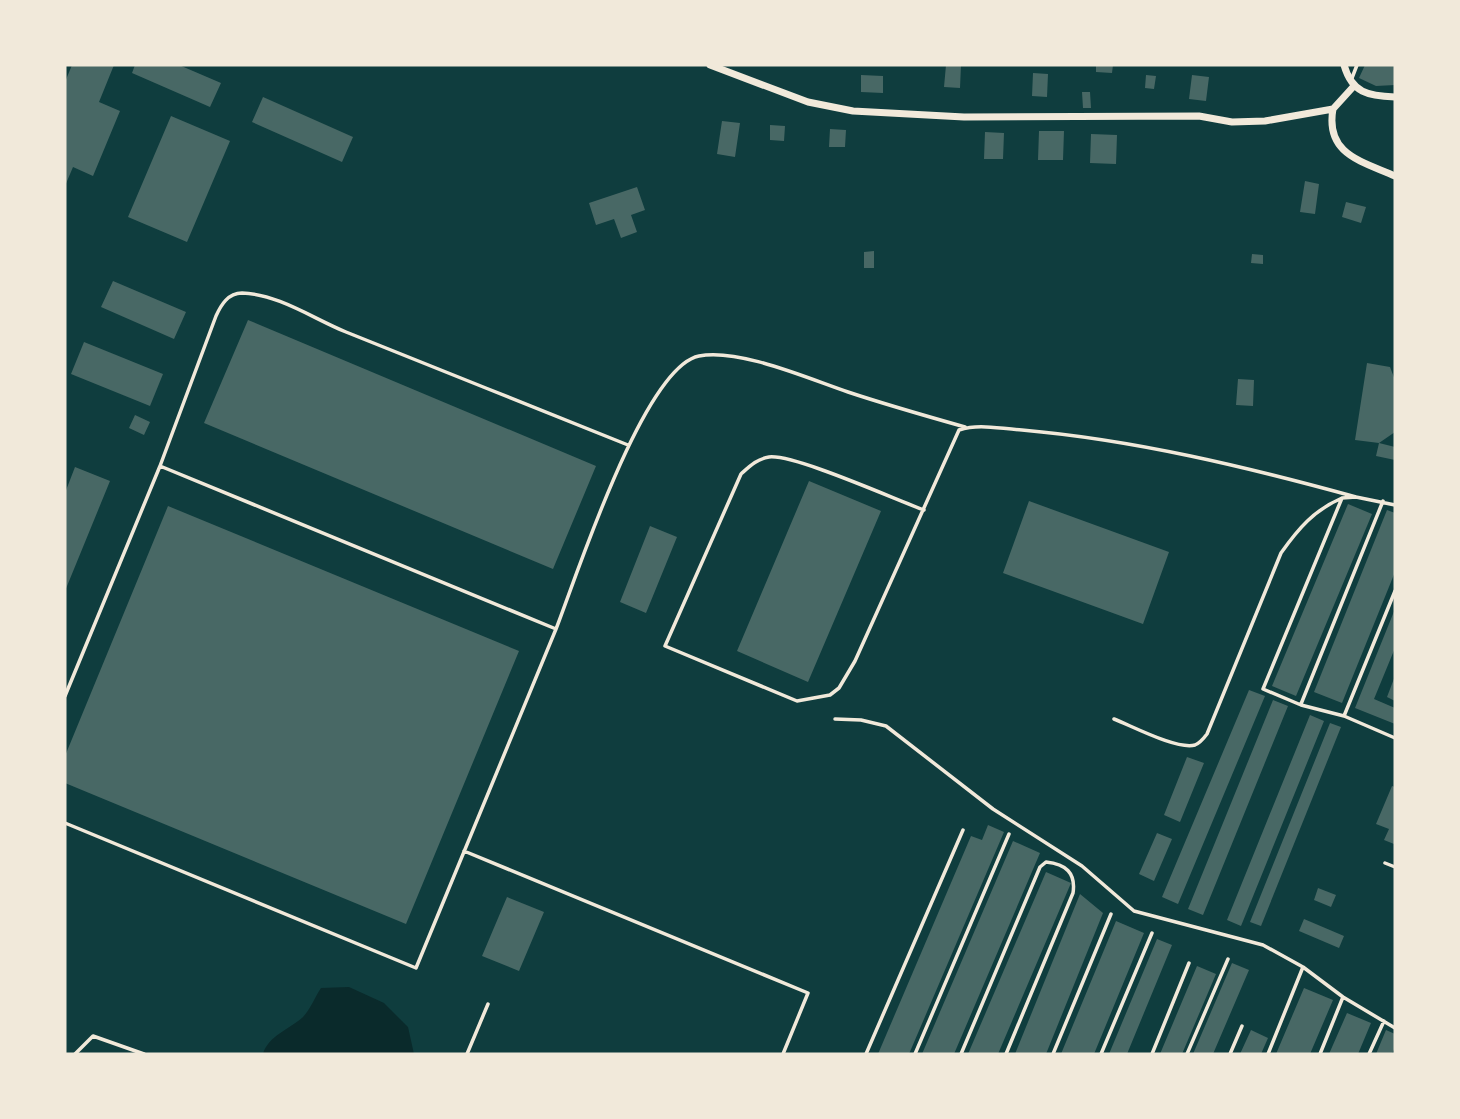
<svg xmlns="http://www.w3.org/2000/svg" width="1460" height="1119" viewBox="0 0 1460 1119" font-family="Lato,sans-serif">
  <style>
    .water { fill: #0a2a2b }
    .building { fill: #486865 }
    .lines { fill: none; stroke-linecap: round; stroke-linejoin: round }
    .service { stroke: #f1e9da; stroke-width: 3.5 }
    .minor { stroke: #f1e9da; stroke-width: 7 }
  </style>
  <rect width="100%" height="100%" fill="#0f3d3e"/>
  <path class="water" d="M349,987l35,16 24,24 6,27h-151c5,-18 27,-25 40,-37 7,-7 12,-20 18,-29z"/>
  <path class="building" d="M72,65h42l-15,37 21,9 -27,65 -20,-9 -8,19v-104z
    M135,65h44l42,18 -11,24 -78,-34z
    M946,65h15l-1,23 -16,-1z
    M1096,65h17l-1,8 -16,-1z
    M1365,65h30v20l-19,1 -17,-8z
    M1033,73l15,1 -1,23 -15,-1z
    M861,75l22,1v17l-22,-1z
    M1146,75l10,1 -2,13 -9,-1z
    M1192,75l17,2 -3,24 -17,-2z
    M1082,92h8l1,16h-8z
    M263,97l90,40 -11,25 -90,-40z
    M171,116l59,25 -43,101 -59,-25z
    M722,121l18,2 -5,34 -18,-3z
    M770,125l15,1 -1,15 -14,-1z
    M830,129l16,1 -1,17h-16z
    M1039,131h25l-1,29h-25z
    M985,132l19,1 -1,26h-19z
    M1091,134l26,1 -1,29 -26,-1z
    M1305,181l14,3 -4,30 -15,-2z
    M637,187l8,23 -14,5 6,17 -16,6 -7,-19 -18,6 -7,-22z
    M1346,202l20,5 -5,16 -19,-6z
    M874,251v17h-10v-16z
    M1252,254l11,1v9l-12,-1z
    M113,281l73,31 -12,27 -73,-32z
    M248,320l348,146 -43,103 -349,-146z
    M84,342l79,32 -13,32 -79,-32z
    M1367,363l23,4 5,13v52l-16,11 -24,-3z
    M1238,379l16,1 -1,26 -17,-1z
    M135,415l15,7 -6,13 -15,-7z
    M1379,443l16,4v13l-19,-4z
    M75,467l35,14 -45,110v-98z
    M809,481l72,30 -73,171 -71,-31z
    M1029,501l140,51 -26,72 -140,-51z
    M1348,504l24,10 -76,182 -24,-10z
    M168,506l351,145 -113,273 -341,-141v-27z
    M1387,510l8,3v59l-53,131 -28,-11z
    M650,526l27,11 -31,76 -26,-11z
    M1395,609v39l-21,51 21,9v16l-40,-16z
    M1395,676v25l-8,-4z
    M1249,690l16,6 -87,208 -16,-7z
    M1273,700l15,6 -85,209 -15,-6z
    M1310,715l14,6 -83,205 -14,-6z
    M1330,723l11,4 -80,199 -11,-4z
    M1187,757l17,6 -24,59 -16,-7z
    M1392,786l3,1 -1,57 -10,-4 5,-11 -13,-5z
    M988,825l16,7 -95,222h-31l93,-218 11,4z
    M1157,833l15,6 -18,42 -15,-7z
    M1013,841l27,12 -86,201h-32z
    M1046,872l25,11 -73,171h-30z
    M1318,888l18,7 -5,12 -17,-7z
    M1080,894l23,19 -57,141h-31z
    M507,897l37,15 -25,59 -37,-15z
    M1304,919l40,17 -5,12 -40,-17z
    M1116,921l28,12 -50,121h-33z
    M1157,939l15,6 -45,109h-18z
    M1232,963l17,7 -36,84h-20z
    M1197,966l19,8 -34,80h-22z
    M1304,988l29,12 -23,54h-34z
    M1347,1013l24,10 -13,31h-29z
    M1251,1030l17,8 -7,16h-21z
    M1386,1030l9,4v13l-3,7h-16z"/>
  <g class="lines">
    <path class="service" d="M1352,78l5,-13
      M160,466l56,-150c5,-11 12,-23 26,-23 36,1 72,26 104,39 94,38 188,75 282,113
      M1395,505l-39,-8 -14,1 -79,191 38,16 43,11 51,22
      M924,510c-30,-11 -130,-56 -155,-53 -12,2 -19,9 -28,17l-76,172 132,55 33,-6 9,-7 16,-27 104,-231c21,-7 41,-1 63,0 113,10 225,37 334,67
      M556,629c21,-54 88,-262 143,-273 40,-8 110,23 149,36 39,13 78,24 117,35
      M65,696l95,-230 396,163 -140,339 -351,-145
      M1301,704l82,-203
      M1344,716l51,-125
      M835,719l26,1 25,6 107,83 89,57 52,45 129,34 40,22 40,30 52,31
      M1114,719c18,7 63,31 81,26 5,-2 9,-7 12,-11l74,-181c17,-24 33,-43 61,-55
      M464,851l344,142 -25,61
      M1385,863l10,4
      M75,1054l18,-18 51,18
      M467,1054l21,-50
      M866,1054l97,-224
      M915,1054l94,-220
      M961,1054l79,-187 6,-5c20,2 30,11 27,31l-67,161
      M1053,1054l58,-140
      M1101,1054l51,-121
      M1152,1054l37,-91
      M1187,1054l41,-95
      M1230,1054l12,-28
      M1268,1054l35,-87
      M1320,1054l23,-57
      M1369,1054l15,-33"/>
    <path class="minor" d="M710,65l98,37 45,9 111,6 235,-1 33,6 33,-1 68,-12c-8,45 28,52 62,67
      M1344,65c8,28 24,31 51,32
      M1333,109l20,-22"/>
  </g>
  <rect width="1460" height="1119" fill="none" stroke="#f1e9da" stroke-width="133"/>
</svg>
